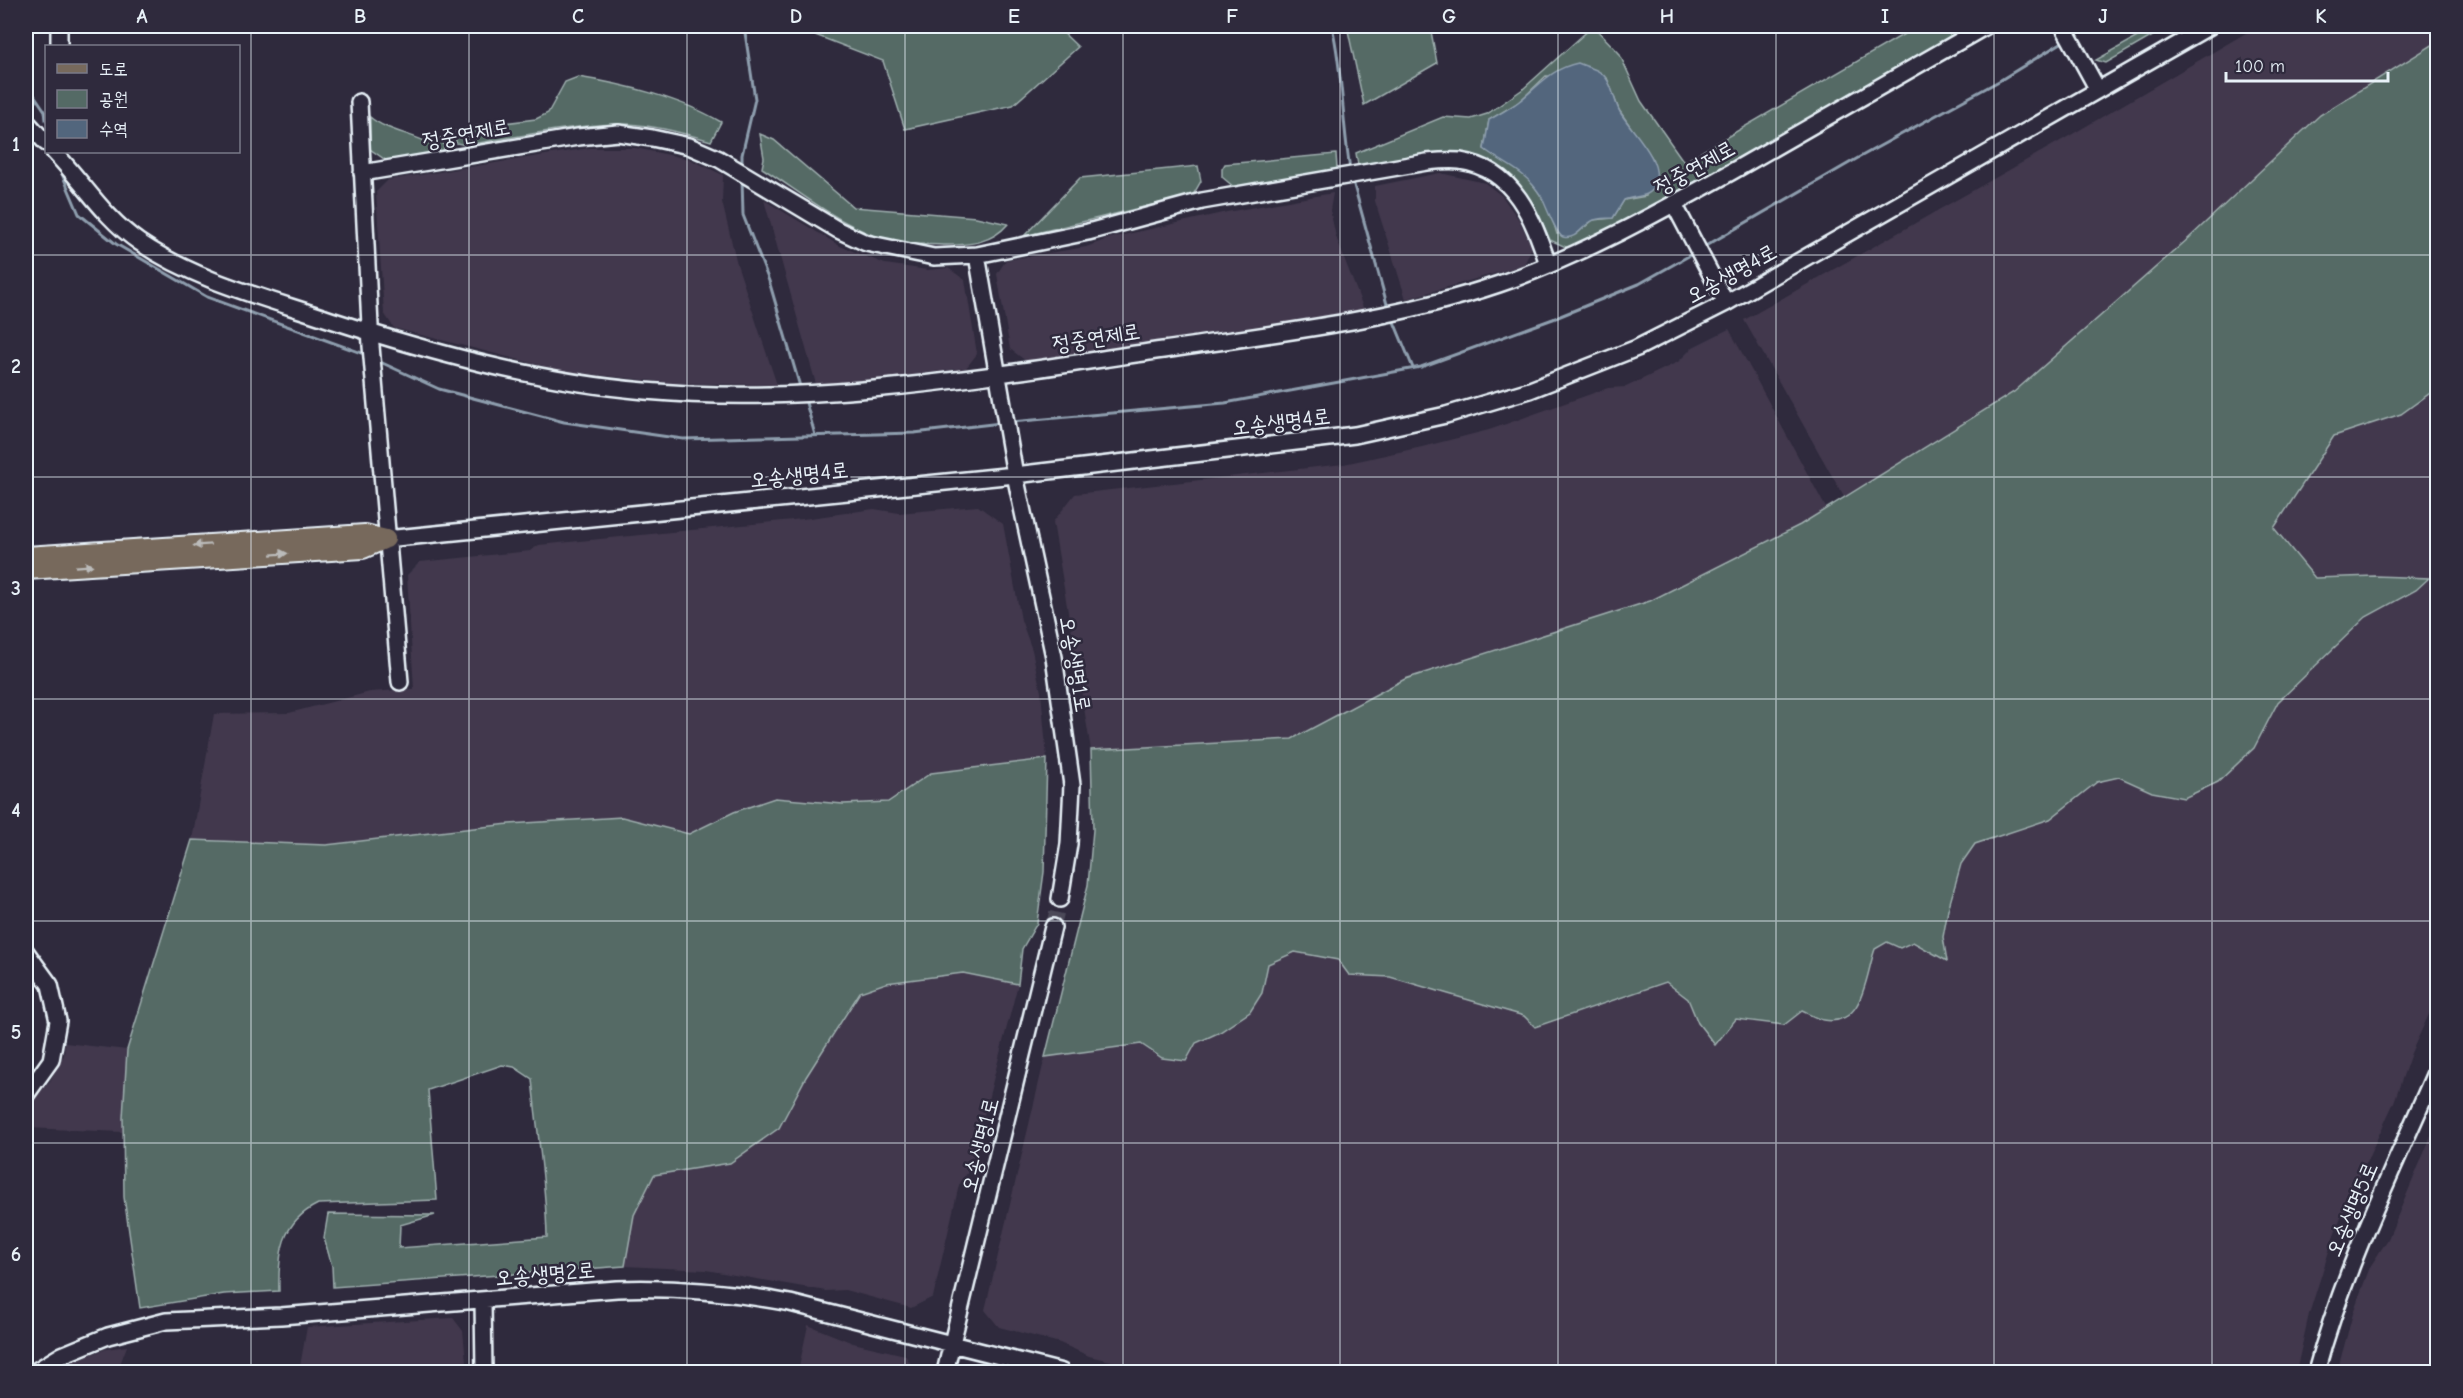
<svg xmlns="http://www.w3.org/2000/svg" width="2463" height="1398" viewBox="0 0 2463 1398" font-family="'Comic Neue','Poor Story',sans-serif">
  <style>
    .built { fill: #42394d }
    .green { fill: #546a65; stroke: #9eaeae; stroke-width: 1.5; fill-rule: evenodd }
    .water { fill: #52667d; stroke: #8e9eae; stroke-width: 1.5 }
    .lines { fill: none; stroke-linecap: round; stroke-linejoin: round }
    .stream { stroke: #8e9eae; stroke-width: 3 }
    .minor-tunnel { stroke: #4b4859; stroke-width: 15; stroke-dasharray: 15 8; stroke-linecap: butt }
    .minor-casing { stroke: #e8f1f8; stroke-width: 20 }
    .major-casing { stroke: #e8f1f8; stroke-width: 22 }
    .minor { stroke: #2f2a3d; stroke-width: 15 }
    .major { stroke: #77695c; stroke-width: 18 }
    .oneway { fill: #bbbbba }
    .grid { fill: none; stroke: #e8f1f8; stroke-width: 1.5; stroke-opacity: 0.55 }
    .labels { text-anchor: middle; stroke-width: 5; stroke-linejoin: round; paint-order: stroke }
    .street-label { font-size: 22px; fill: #e8f1f8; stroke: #2f2a3d }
    .neatline { fill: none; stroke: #e8f1f8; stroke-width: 2 }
    .grid-label { font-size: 20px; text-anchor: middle; font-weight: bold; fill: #e8f1f8 }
  </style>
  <rect width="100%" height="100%" fill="#2f2a3d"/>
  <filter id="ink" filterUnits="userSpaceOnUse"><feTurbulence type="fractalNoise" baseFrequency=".0167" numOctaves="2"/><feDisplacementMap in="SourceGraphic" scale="12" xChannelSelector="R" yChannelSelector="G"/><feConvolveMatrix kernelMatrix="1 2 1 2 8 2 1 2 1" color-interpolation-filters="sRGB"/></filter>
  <g filter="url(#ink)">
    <path class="built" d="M2258,26h179v16l-117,73 -131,123 -175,154 -170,105 -100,-177 327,-185z
      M590,148h45l54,11 34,16 -1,27 15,62 40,121 -105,-2 -109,-12 -169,-43 -10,-15 -8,-121 12,-12z
      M1440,173l45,10 17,13 17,24 13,27 -8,18 -118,34 -31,-98v-15z
      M1333,193l-3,17 6,27 28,73 -338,51 -16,-12 -13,-75 9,-14 80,-13 24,-9 117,-26z
      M764,200l76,46 45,18 43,6 20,-2 17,12 12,74 -11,14 -92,12 -58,4z
      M1729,329l97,179 -26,17 -150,76 -245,78 -113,60 -201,11 -38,-228 22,-28 269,-30 78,-17 67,-17 119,-42 18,-1 52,-25 15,-15z
      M2437,388v609l-26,56 -17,49 -57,124 -28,88 -13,58h-1139l-68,-16 -29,-13 -61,-16 -14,-17 60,-253 96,-13 21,14 58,-26 30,-20 12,-19 6,-29 27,-12 43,8 11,15 41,2 134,39 11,11 131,-45 22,17 10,24 37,-4 49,6 18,-14 21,9 46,-54 6,-17 12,-7h26l30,-5 18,-73 14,-20 75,-25 47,-37 22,-5 33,15 102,-44 24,-46 89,-85 49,-27 13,-11 -54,-3 -60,2 -41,-49 60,-93 67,-22z
      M978,506l25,18 18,96 11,30 9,42 6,67 -111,14 -48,29 -45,2 -68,-6 -41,14 -44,22 -68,-17 -113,7 -183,21 -134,-5 22,-126 75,-1 81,-21 44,-3 -7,-114 13,-13 110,-11 9,-6 264,-26 71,-10 25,4z
      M963,973l55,11 -48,185 -11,16 -26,112 -22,11 -66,-18 -19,1 -120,-21 -81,-4 9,-51 20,-40 20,-4 105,-43 27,-51 54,-85 26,-9z
      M65,1043l62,7 -3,82 -98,-4v-22l24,-25 14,-26z
      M2437,1122v250h-100l17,-62 16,-43 18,-28z
      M453,1318l10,13 4,41h-168l8,-45z
      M808,1325l45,18 52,12 11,17h-118z
      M127,1346l-10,26h-65l11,-7 43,-16z"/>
    <path class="green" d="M792,26h264l22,21 -65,58 -108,24 -22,-68z
      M1347,26h83l7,37 -73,42z
      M1593,26l26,27 22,48 43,61 234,-136h54l-276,159 -128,63 -18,-8c-43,-103 -98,-90 -192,-75l-2,-12 87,-36 28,2 16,-5 36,-25zM1546,76l61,2 12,32 33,48 -6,38 -22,4 -11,18 -20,2 -7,6 -29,8c-7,-28 -23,-55 -48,-71 -8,-5 -17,-8 -25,-14l5,-29 30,-18z
      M2157,26h13l-64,37 -10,-3z
      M2437,42v346l-36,26 -67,22 -60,92 41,50 60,-2 54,2 -13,12 -50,27 -88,85 -24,46 -36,34 -34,16 -32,-6 -33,-15 -22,5 -47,37 -75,25 -14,20 -13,46 -5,27 4,24 -34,-19 -13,6 -13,-6 -12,7c-10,28 -11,78 -51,71 -7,-1 -15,-6 -22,-9l-18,14 -48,-6 -21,26 -17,-22 -10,-24 -22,-17 -131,45 -11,-11 -134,-39 -41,-2 -11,-15 -43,-8 -27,12 -6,29 -12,19 -30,20 -24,11 -10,18 -24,-3 -21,-14 -96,13 43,-172 5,-55 -2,-80 201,-11 113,-60 245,-78 150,-76 214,-133 175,-154 131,-123z
      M578,77c45,7 103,21 143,45l-10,19c-27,-8 -57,-16 -85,-17 -53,0 -108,13 -160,21l-10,-2v-12l16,-4 64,-8 12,-6 17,-31z
      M370,117c13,12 41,17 59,26l14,-6 1,14 -57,10 -17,-12z
      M760,134l14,6 79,67 123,10 32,7c-16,19 -38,21 -62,21 -17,-1 -35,0 -51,-3 -48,-11 -92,-48 -133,-74l2,-10z
      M1336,154l1,15 -103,18 -12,-10v-8l3,-5z
      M1198,166l3,15 -8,14 -169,41 56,-58z
      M1047,759l-3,113 -7,51 -15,26 -4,35 -55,-11 -77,10 -26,9 -54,85 -27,51 -49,35 -76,12 -20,40 -9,51 -292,21 -1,-21 -8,-28 4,-24 107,1 -35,10 -1,23 148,-11c-1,-54 -10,-105 -15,-158l-18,-12 -12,-2 -74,25 9,110 -119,4c-37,18 -40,50 -39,87l-55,3 -84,14 -16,-111 -1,-79 4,-68 65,-210 134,5 183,-21 113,-7 67,17 45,-22 41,-14 68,6 45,-2 43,-29z"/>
    <path class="water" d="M1578,63c9,4 22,6 28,15 7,9 8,23 14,34 12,20 44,48 35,73 -5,14 -20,10 -31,15l-11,18c-6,0 -13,0 -19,2 -11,4 -17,21 -31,17 -7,-2 -17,-32 -22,-41 -16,-26 -35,-30 -57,-47l5,-29c10,-6 20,-11 29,-18 21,-16 32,-33 60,-39z"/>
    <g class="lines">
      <path class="stream" d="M1332,26c11,47 10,95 18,143
        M2074,35l15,-9
        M26,83l19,28 1,9
        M742,165v-10l13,-56 -11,-73
        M59,167l20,47 37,30 91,53 160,58
        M742,178l1,37 26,66 32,109
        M1352,178l36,130
        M1702,248l156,-90 141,-77 67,-41
        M1392,317l21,51
        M378,361l61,28 125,33 119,17 231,-6 87,-10
        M805,399l10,36
        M1011,422l214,-19 196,-36 132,-48 86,-35 55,-31"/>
      <path class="minor-tunnel" d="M1053,927l7,-28"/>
      <defs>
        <path id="minor" d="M59,26v20
          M2063,26l35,64
          M359,102l12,244 29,336
          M26,121l20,22
          M54,152c29,30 50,66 85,90 57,39 127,56 192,78 102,33 208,62 314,71 175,16 346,-16 518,-41 113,-17 227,-29 336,-66 82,-28 159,-71 234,-113 85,-48 169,-97 253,-145
          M362,173l216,-36 40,-4 34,5 37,8 30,13 119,71 28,13 68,14 43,-2 111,-23 114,-31 225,-39c10,-1 22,-2 33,-1 55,8 73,58 88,103
          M1674,204l52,99
          M977,255l38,220 39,182 18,128 -3,59 -9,55
          M386,539l629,-64 340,-40 91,-20 84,-25 107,-42 89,-45 484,-277
          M26,952l24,33 8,36 -7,39 -25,35
          M483,1301l1,71
          M34,1372l28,-17 46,-19 58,-15 115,-5 336,-27c59,-2 115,3 173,14l272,69
          M945,1372l108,-445
          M2316,1372c29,-107 78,-204 122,-306"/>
        <path id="major" d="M26,556l339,-22 21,5
          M26,570l337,-21 23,-10"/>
      </defs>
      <use href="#minor" class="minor-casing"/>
      <use href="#major" class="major-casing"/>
      <use href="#minor" class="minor"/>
      <use href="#major" class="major"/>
    </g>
    <defs><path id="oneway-solid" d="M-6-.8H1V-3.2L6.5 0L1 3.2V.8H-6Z" transform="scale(1.5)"/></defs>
    <g class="oneway">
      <use href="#oneway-solid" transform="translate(202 545) rotate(176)"/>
      <use href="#oneway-solid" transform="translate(279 554) rotate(-4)"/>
      <use href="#oneway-solid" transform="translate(84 566) rotate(-4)"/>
    </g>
  </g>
  <path class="grid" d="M251,26v1346M469,26v1346M687,26v1346M905,26v1346M1123,26v1346M1340,26v1346M1558,26v1346M1776,26v1346M1994,26v1346M2212,26v1346M26,255h2412M26,477h2412M26,699h2412M26,921h2412M26,1143h2412"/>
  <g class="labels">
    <g class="street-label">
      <text transform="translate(466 133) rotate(-10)" y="8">정중연제로</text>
      <text transform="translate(1694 167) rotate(-29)" y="8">정중연제로</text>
      <text transform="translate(1731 273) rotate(-29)" y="8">오송생명4로</text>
      <text transform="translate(1096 337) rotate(-9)" y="8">정중연제로</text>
      <text transform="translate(1281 421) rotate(-7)" y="8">오송생명4로</text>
      <text transform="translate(799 474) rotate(-6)" y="8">오송생명4로</text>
      <text transform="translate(1076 664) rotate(80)" y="8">오송생명1로</text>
      <text transform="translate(979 1145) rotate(-76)" y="8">오송생명1로</text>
      <text transform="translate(2351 1209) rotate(-67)" y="8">오송생명5로</text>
      <text transform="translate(545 1273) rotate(-5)" y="8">오송생명2로</text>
    </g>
  </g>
  <rect width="2463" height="1398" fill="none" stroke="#2f2a3d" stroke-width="66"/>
  <rect x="45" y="45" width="195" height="108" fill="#2f2a3d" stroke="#797a88" stroke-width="1.5"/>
  <rect x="57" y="64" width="30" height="9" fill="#77695c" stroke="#797a88" stroke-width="1.5"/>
  <text x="99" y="75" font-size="18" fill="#e8f1f8">도로</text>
  <rect x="57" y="90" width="30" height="18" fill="#546a65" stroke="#797a88" stroke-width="1.5"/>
  <text x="99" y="105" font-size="18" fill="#e8f1f8">공원</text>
  <rect x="57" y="120" width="30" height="18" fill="#52667d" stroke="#797a88" stroke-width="1.5"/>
  <text x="99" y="135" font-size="18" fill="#e8f1f8">수역</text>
  <path d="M2226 72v9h162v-9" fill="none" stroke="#e8f1f8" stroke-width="3"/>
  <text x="2235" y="72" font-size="18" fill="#e8f1f8" stroke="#2f2a3d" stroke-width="4.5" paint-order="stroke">100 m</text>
  <rect x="33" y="33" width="2397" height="1332" class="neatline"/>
  <g class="grid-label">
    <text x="142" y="23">A</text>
    <text x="360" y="23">B</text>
    <text x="578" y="23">C</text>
    <text x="796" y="23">D</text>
    <text x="1014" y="23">E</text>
    <text x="1232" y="23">F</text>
    <text x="1449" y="23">G</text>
    <text x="1667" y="23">H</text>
    <text x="1885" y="23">I</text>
    <text x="2103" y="23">J</text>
    <text x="2321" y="23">K</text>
    <text x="16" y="151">1</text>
    <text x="16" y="373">2</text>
    <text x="16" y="595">3</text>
    <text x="16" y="817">4</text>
    <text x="16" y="1039">5</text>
    <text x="16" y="1261">6</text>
  </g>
</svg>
